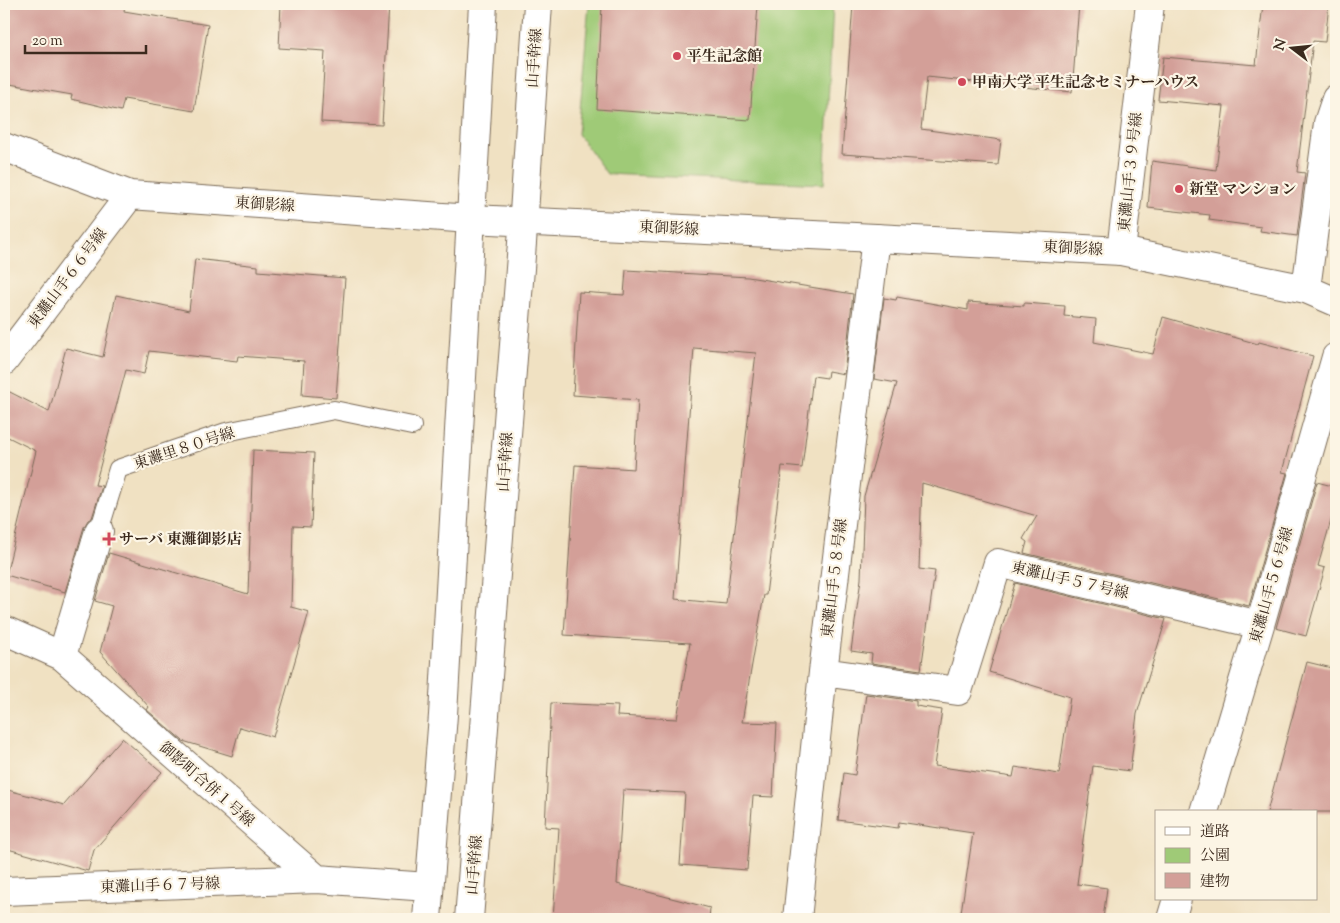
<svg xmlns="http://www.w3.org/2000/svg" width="1340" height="923" viewBox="0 0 1340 923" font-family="'Sorts Mill Goudy','Noto Serif JP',serif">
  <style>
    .green { fill: #9fca77; stroke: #6d7a4a }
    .building { fill: #d39f98; fill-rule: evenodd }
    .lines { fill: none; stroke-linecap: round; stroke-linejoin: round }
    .service-casing { stroke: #7a6a57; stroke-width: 20 }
    .minor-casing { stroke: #7a6a57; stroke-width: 30 }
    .tertiary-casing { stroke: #7a6a57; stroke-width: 30 }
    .service { stroke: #fff; stroke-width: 18 }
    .minor { stroke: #fff; stroke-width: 28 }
    .tertiary { stroke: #fff; stroke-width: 28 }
    .poi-dot { fill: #d1495b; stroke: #fcf5e5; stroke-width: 2 }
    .labels { text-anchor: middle; stroke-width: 4.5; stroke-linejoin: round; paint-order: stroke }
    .poi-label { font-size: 15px; font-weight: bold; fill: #3b2a1e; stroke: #fcf5e5; text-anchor: start }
    .street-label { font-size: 15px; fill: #3b2a1e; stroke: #fcf5e5 }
  </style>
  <rect width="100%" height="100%" fill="#fcf5e5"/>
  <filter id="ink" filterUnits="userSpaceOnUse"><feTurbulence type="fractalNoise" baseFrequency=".02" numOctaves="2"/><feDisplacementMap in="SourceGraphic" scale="10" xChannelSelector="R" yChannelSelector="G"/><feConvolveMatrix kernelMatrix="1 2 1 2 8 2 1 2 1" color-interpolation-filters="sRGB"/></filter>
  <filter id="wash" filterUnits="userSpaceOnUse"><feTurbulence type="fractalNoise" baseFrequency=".0096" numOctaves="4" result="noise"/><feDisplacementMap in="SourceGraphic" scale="20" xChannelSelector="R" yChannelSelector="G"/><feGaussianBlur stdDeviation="1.12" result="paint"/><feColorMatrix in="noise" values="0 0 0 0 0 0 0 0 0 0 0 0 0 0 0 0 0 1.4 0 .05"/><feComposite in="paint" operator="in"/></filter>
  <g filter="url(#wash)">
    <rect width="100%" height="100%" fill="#f0e1c2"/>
    <path class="green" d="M589,4h244l-9,180 -217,-10 -29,-40z"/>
    <g id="blocks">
      <path class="building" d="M7,4h118l-1,7 84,14 -14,86 -70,-12 -3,12 -50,-12 1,-4 -68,-12v-63z
        M281,4h108l-7,121 -61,-3 4,-71 -46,-3z
        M602,4h156l-8,116 -153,-11z
        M853,4h226l-7,88 -145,-15 -6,52 80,11 -3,25 -156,-11z
        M1263,4h66l-4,38 -12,-1 -16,131 8,1 -8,63 -37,-5 1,-4 -52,-7 1,-5 -62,-7 4,-47 64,9 8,-64 -66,-6 5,-43 93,8z
        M195,259l63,7v5l87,7 -9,120 -34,-3 2,-34 -66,-5 -1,5 -88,-10 -5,23 -18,-4 -31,115 7,1 -10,32 -4,2 -4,7 -19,65 -59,-17 30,-124 -32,-16v-46l45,23 17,-64 37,9 13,-62 73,16z
        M626,270l122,7 105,17 -9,80 -16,-3 -1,7 -14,-2 -11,92 -20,-2 -16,129h-2l-22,127 35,1 -4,74 -20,-1 -6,74 -67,-5 5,-72 -62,-3 -6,94 93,24 -1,11h-156l6,-91 -14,-1 6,-124 67,3 -1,10 60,3 13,-76 -126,-8 11,-170 59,4 4,-69 -65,-5 6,-103 45,3zM694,348l62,5 -30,251 -51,-5z
        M897,297l71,13v-8l56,4v-3l41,3 -1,10 32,3 -2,23 59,12 10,-37 95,27 1,-2 54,14 -31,116 5,1 -38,133 -225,-53 3,-11 -4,-3 14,-23 -115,-33 -3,86 16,2 -14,99 -50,-7 1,-9 -21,-3 10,-72 3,-83 33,-113 -23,-4 10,-81 12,2z
        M253,450l61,3 -3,74 -18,-1 -2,81 18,5 -36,125 -33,-10 -8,29 -49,-15 -36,-31 2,-3 -49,-55 12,-46 -17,-5 14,-48 139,41z
        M1317,482l19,5v16l-18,63 7,2 -19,68 -30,-8z
        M1015,583l151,36 -29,95 -7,57 -37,-5 -16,118 30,4 -4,31h-143l13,-86 -74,-11 -1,6 -60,-8 6,-47 11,2 11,-81 50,7v5l26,4 -8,56 79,11 2,-10 44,7 11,-77 -81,-25z
        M1307,662l29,7v143h-69z
        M122,738l40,34 -68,78 -6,21 -84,-23v-59l60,16z"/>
    </g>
  </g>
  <g filter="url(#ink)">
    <use href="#blocks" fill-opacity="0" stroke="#7a6a57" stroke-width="1"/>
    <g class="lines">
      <defs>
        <path id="service" d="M99,531l19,-62 108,-37 108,-22 78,16"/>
        <path id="minor" d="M4,147l126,48 341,24
          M1121,251l29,-247
          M1306,289l22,-166 8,-24
          M4,361l126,-166
          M4,630l58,26 255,223 111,8
          M62,656l37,-125
          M823,672l135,19 40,-128 262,62
          M1204,812l56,-187 76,-268
          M4,891l313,-12
          M797,919l26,-247 53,-434
          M1171,919l6,-20"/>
        <path id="tertiary" d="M471,219l405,19 245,13 185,38 30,13
          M427,919l16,-204 40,-711
          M469,919l53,-676 16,-239"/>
      </defs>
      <use href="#service" class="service-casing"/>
      <use href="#minor" class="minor-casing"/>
      <use href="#tertiary" class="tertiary-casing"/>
      <use href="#service" class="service"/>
      <use href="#minor" class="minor"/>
      <use href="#tertiary" class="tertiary"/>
    </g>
  </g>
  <g class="poi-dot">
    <circle cx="677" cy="56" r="5"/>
    <circle cx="962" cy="82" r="5"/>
    <circle cx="1179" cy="189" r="5"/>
    <path d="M106.5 531.5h5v5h5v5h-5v5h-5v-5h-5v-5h5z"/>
  </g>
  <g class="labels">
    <g class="poi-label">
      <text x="687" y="61">平生記念館</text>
      <text x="972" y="87">甲南大学 平生記念セミナーハウス</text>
      <text x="1189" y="194">新堂 マンション</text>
      <text x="119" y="544">サーバ 東灘御影店</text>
    </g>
    <g class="street-label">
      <text transform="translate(534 58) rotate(-86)" y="5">山手幹線</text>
      <text transform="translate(1130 172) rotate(-84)" y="5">東灘山手３９号線</text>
      <text transform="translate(265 204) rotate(4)" y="5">東御影線</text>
      <text transform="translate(669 228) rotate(3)" y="5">東御影線</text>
      <text transform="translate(1073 248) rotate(3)" y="5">東御影線</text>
      <text transform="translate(67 278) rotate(-53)" y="5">東灘山手６６号線</text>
      <text transform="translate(184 448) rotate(-18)" y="5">東灘里８０号線</text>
      <text transform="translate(505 462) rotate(-86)" y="5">山手幹線</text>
      <text transform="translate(834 578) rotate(-83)" y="5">東灘山手５８号線</text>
      <text transform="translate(1070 580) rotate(13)" y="5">東灘山手５７号線</text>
      <text transform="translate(1271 585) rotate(-74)" y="5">東灘山手５６号線</text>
      <text transform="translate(207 784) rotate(41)" y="5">御影町合併１号線</text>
      <text transform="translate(474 865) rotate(-85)" y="5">山手幹線</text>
      <text transform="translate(160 885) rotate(-2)" y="5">東灘山手６７号線</text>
    </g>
  </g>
  <rect width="1340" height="923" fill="none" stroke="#fcf5e5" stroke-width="20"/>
  <rect x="1155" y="810" width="162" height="90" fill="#fcf5e5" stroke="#afa495"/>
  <rect x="1165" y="827" width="25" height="8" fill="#ffffff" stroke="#afa495"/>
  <text x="1200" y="836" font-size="15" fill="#3b2a1e">道路</text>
  <rect x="1165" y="848" width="25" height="15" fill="#9fca77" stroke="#afa495"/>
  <text x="1200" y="860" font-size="15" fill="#3b2a1e">公園</text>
  <rect x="1165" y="873" width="25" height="15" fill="#d39f98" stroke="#afa495"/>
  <text x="1200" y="886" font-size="15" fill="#3b2a1e">建物</text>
  <g transform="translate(1292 48) rotate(286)" stroke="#fcf5e5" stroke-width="4" paint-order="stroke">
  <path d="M0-4L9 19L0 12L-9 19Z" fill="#3b2a1e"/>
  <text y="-8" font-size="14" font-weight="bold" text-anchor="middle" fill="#3b2a1e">N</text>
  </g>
  <path d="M25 45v8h121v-8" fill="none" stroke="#3b2a1e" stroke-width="2.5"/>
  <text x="32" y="45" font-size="15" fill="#3b2a1e" stroke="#fcf5e5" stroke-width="4" paint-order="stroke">20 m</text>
</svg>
